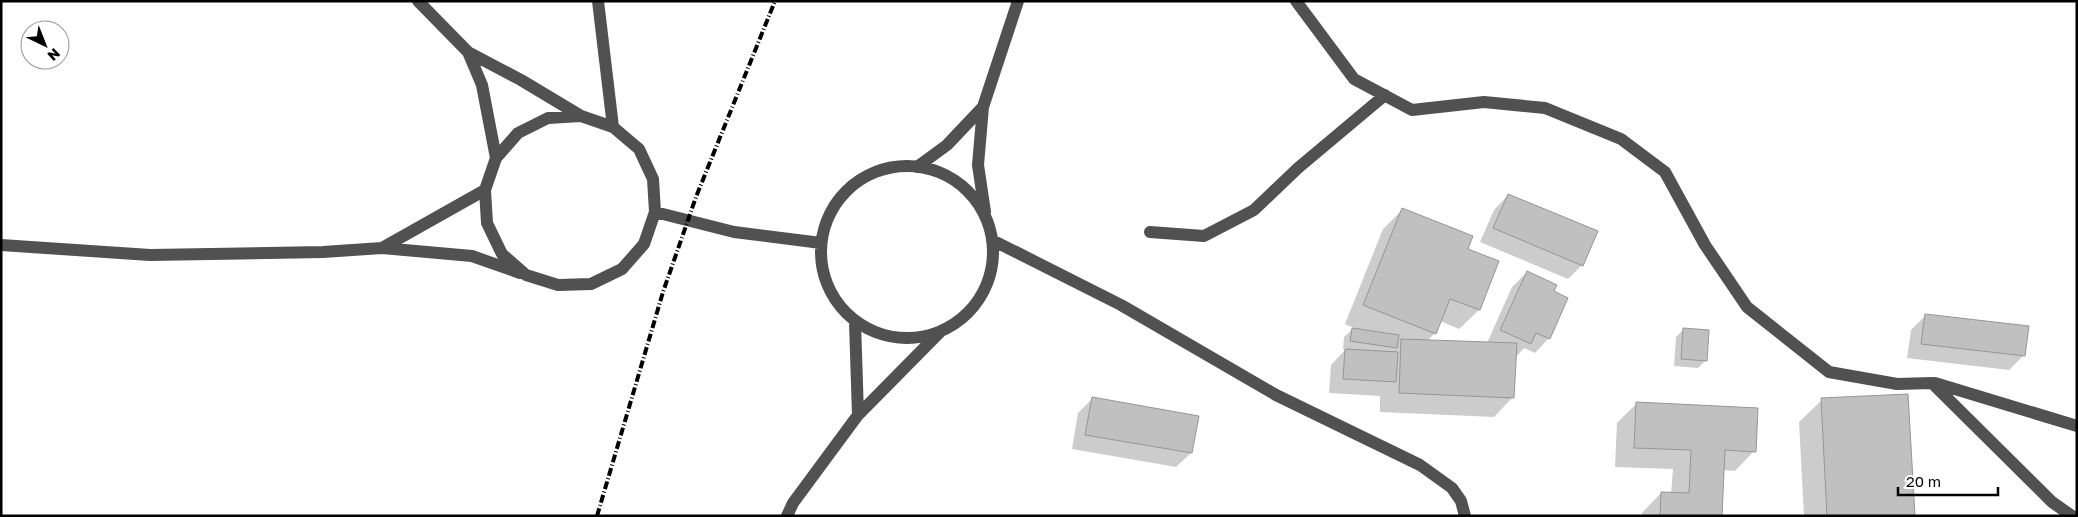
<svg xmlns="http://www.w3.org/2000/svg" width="2078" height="517" viewBox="0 0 2078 517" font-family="'Golos Text',sans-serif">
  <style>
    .shadow { fill: #0003 }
    .building { fill: #c0c0c0; stroke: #959595 }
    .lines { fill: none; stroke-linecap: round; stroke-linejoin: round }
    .minor { stroke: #515151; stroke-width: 12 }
    .rail { stroke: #000; stroke-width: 4; stroke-dasharray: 8 2.5 1 2.5; stroke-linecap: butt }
  </style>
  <rect width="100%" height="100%" fill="#fff"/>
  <path class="shadow" d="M1508,195l74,70 -14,14 -88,-37 14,-32z
    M1403,209l64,41 31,12 -19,48 -20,19 -19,-8 -5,12 -8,8 60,2 25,-56 15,-15 25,20 -3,46 -14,15 -11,-5 -9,10 -2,39 -19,20 -114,-5v-16l-51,-3 2,-28 15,-16h-3l1,-12 10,-9 -9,-4 38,-95z
    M1925,316l98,40 -14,14 -102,-12 4,-28z
    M1684,329l22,31 -8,8 -24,-2 2,-29z
    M1092,399l99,54 -15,14 -104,-18 6,-36z
    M1822,400l92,116h-110l-5,-94z
    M1637,403l117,48 -19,20 -12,-1 -2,46h-79v-3l19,-20 10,1 2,-25 -58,-2 2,-44z"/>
  <path class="building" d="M1508,194l90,37 -15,35 -90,-38z
    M1402,208l71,28 -5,13 31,12 -19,49 -30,-11 -14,35 -73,-29z
    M1527,271l30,14 -3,6 14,7 -18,41 -14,-6 -5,11 -31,-14z
    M1925,314l104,12 -4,30 -104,-12z
    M1352,328l47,7 -2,13 -47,-7z
    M1683,328l26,2 -2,31 -26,-2z
    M1401,339l116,4 -3,55 -115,-5z
    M1345,349l53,3 -2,30 -53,-3z
    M1908,394l7,122h-88l-6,-118z
    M1092,397l107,19 -7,37 -107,-18z
    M1636,402l122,6 -2,44 -31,-2 -3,66h-62l1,-24 28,1 2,-43 -57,-2z"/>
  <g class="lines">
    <path class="minor" d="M418,1l50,51 53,28 60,36
      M598,1l15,126 26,22 14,30 2,33 -11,32 -22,25 -31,15 -33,1 -32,-10 -24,-21 -15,-31 -2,-33 11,-32 22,-25 30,-15 33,-2 32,11
      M1296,1l58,78 58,31 72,-8 61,6 76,31 44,33 40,73 42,62 82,65 68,12 35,-1 120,119 20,14
      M468,52l14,33 14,73
      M821 252a86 86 0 1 1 172 0a86 86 0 1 1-172 0Z
      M917,167l30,-22 36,-38
      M655,212l79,20 87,11
      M985,212l-7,-47 5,-58 35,-106
      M1150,232l54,4 50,-26 44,-42 87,-73
      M992,240l129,65 155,90 144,70 32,23 9,13 4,15
      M1,245l149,10 173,-3 59,-4 90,8 48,17
      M382,248l103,-58
      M855,322l3,93
      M1935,383l142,43
      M787,516l6,-13 65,-88 82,-83"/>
    <path class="rail" d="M597,516l66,-224 33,-95 79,-196"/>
  </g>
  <rect width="2078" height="517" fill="none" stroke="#000000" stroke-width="5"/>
  <g transform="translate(45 45) rotate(137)"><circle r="24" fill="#ffffff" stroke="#999999"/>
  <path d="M0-4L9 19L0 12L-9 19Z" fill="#000000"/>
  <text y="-8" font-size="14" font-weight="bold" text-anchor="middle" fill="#000000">N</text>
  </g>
  <path d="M1898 487v8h100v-8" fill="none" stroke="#000000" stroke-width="2.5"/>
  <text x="1906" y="487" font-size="15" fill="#000000" stroke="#ffffff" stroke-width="4" paint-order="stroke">20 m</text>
</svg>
